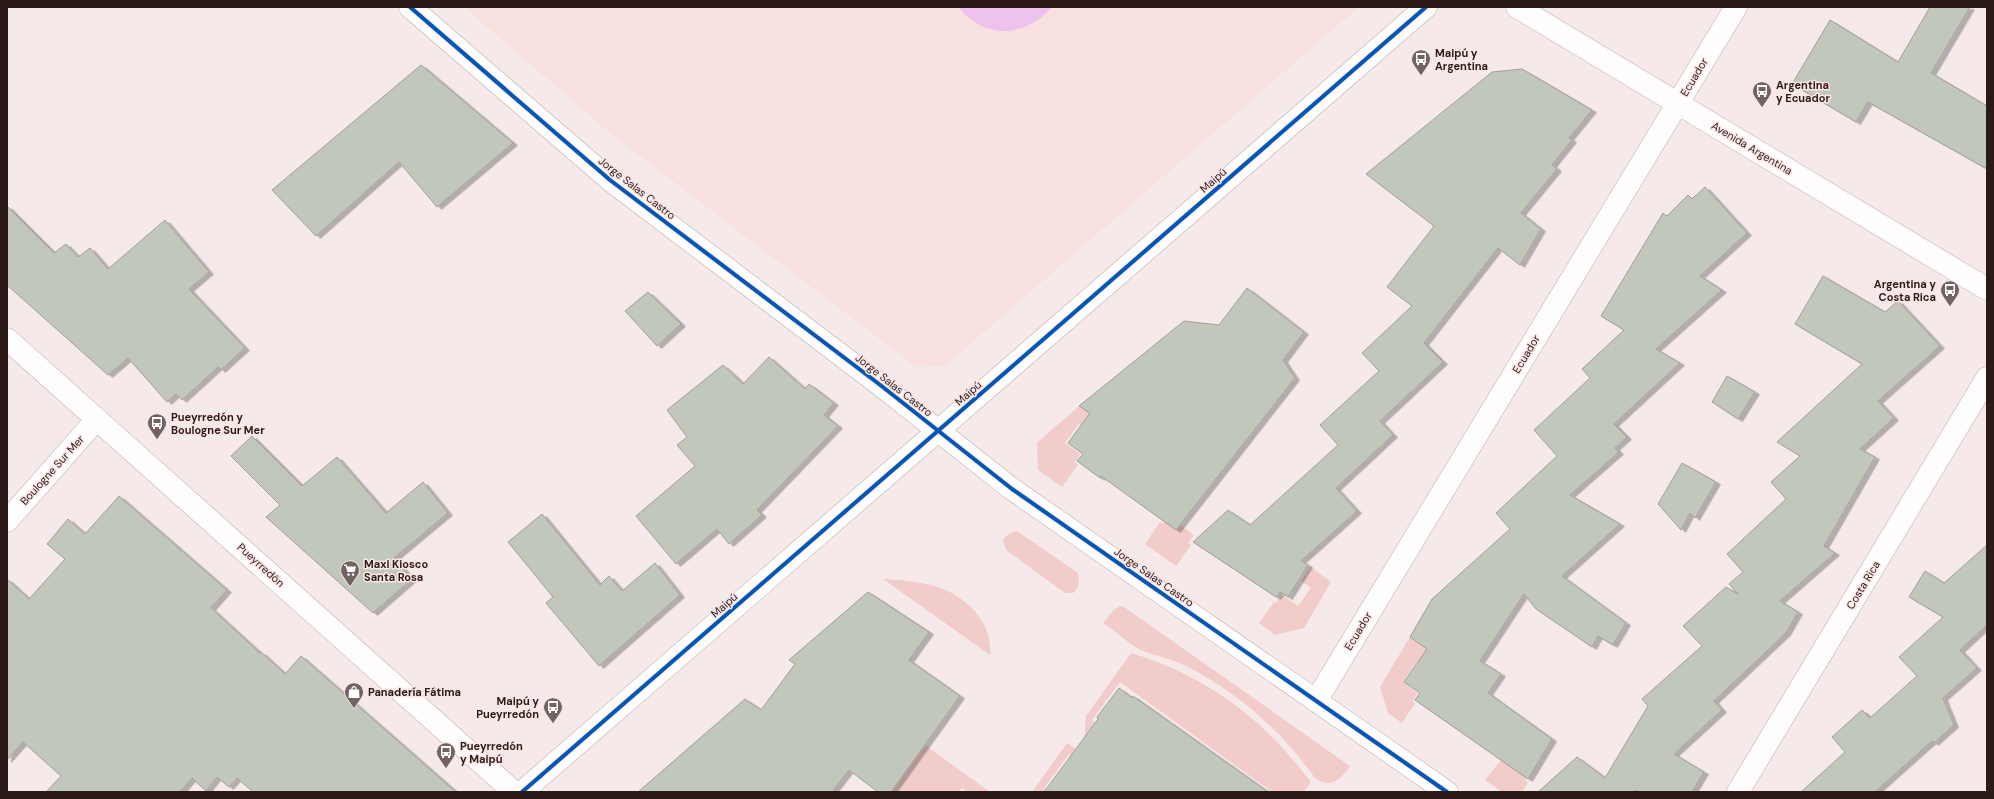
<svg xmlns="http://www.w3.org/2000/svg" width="1994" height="799" viewBox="0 0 1994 799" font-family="'DM Sans',sans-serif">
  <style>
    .built { fill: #f9e1df }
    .green { fill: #f2ccca }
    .water { fill: #edc3ed }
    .building { fill: #c1c7bb; stroke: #a0a09a; filter: url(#shadow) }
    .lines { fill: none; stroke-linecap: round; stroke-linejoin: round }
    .street-casing { stroke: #bbadac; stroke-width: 23 }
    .street { stroke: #fefcfc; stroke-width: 22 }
    .cycleway-casing { stroke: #fae6e4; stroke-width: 6 }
    .cycleway { stroke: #0057b8; stroke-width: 4 }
    .labels { text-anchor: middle; stroke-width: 3; stroke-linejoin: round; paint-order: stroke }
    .poi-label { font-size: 11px; font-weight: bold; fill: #2c1a19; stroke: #fae6e4; text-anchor: start }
    .street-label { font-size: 11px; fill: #2c1a19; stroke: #fae6e4 }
  </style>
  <defs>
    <filter id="shadow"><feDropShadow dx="4.5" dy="2.5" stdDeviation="0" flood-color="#0004"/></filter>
  </defs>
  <rect width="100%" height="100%" fill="#f5eae9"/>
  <path class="built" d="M464,7h895l-414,359 -29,1 -305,-233z"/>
  <path class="green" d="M1079,406l18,12 -9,13 -9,-7 -14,19 16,11 -6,8 3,3 -16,22 -24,-17 -1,-27z
    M1168,516l26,19 -6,8 3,2 -15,21 -31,-22 15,-22 3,2z
    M1017,531l61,42c1,9 2,13 -5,20h-8l-59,-43 -3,-11 7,-6z
    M1311,567l20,15 -27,46 -29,7 -16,-12 15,-21 2,1 6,-8 16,11 13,-18 -10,-7z
    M883,579c19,1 41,3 58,9 28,11 52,36 49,67z
    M1120,606l4,1 226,159c-9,14 -20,23 -35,12 -34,-48 -79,-87 -131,-113 -13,-6 -27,-9 -41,-14 -14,-6 -27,-20 -40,-28l11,-13z
    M1410,637l26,18 -9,13 -10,-6 -14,20 15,11 -5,8 2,2 -13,20 -14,-10 -8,-26z
    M1131,653c52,15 101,44 139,82 15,14 28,31 41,47l-8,10h-31l-152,-110 -28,38 16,12 -24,11 2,-27z
    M1067,743l22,16 -4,6 -16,-11 -24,33 7,5h-20z
    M925,745l65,47h-23l-5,-4 -3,4h-14l-3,-2 -2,2h-49z
    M1505,755l26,17 -6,8 3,3 -6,9h-20l-17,-12z"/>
  <path class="water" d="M958,7h94c-27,31 -68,33 -94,0z"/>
  <path class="building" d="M1930,7h40l-39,66 56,33v63l-119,-67 -12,20 -64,-38 38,-64 68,42z
    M421,65l92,78 -76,64 -38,-45 -83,74 -44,-46z
    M1522,69l70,41 -23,28 3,2 -20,25 5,4 -36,44 20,16 -21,36 -22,-17 -74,95 19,19 -63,59 13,14 -57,53 21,23 -56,50 7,4 -20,32 -8,-5 -4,5 -83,-55 35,-32 22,15 88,-80 -18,-20 59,-54 -17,-18 50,-47 -25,-19 47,-61 -68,-52 126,-102z
    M1705,187l42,46 -47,43 22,14 -66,59 24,14 -66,61 13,13 -12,11 4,4 -49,43 50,29 -58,52 64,47 -13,22 -15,-9 -6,11 -56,-38 -12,-15 -44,67 21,13 -13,19 64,46 -24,40 -113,-79 5,-7 -16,-11 23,-33 -17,-12 22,-38 78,-70 -14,-16 61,-57 -23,-26 56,-52 -8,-9 42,-39 -23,-14 62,-103 4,3 21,-21 4,4z
    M7,206l47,47 12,-9 12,13 12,-9 18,21 57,-49 44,52 -20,17 56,59 -24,22 -3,-3 -36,33 -6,-6 -9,8 -39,-44 -20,17 -101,-90z
    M1823,276l62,36 13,-11 42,45 -62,55 16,17 -34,31 15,8 -51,89 11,7 -55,48 18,11 -12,21 -72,68 8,9 -48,44 30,18 -12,20h-53l-3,-2 -3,2h-95l39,-35 28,21 43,-72 -6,-7 60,-53 -19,-20 43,-39 12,7 -9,-10 14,-12 -16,-18 59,-55 -15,-17 29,-26 -23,-14 85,-78 -67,-40z
    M1247,288l57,44 -21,28 12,18 -119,152 -75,-54 -1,2 -23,-17 6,-7 -15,-11 22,-30 -11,-7 105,-85 35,4z
    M648,292l33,32 -24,22 -32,-35z
    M769,357l36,32 4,-5 25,19 -10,12 14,11 -81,84 5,5 -33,29 -12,-15 -41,35 -40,-48 59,-50 -18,-21 10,-8 -20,-27 56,-45 20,19z
    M1727,376l28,16 -17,27 -26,-17z
    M252,436l50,50 35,-29 49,56 37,-31 25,31 -54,45 18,21 -39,34 -107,-96 14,-12 -49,-49z
    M1682,463l34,19 -21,36 -5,-5 -9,17 -23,-26z
    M119,496l108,94 -16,18 49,45 1,-1 24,22 16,-18 155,136h-203l-16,-14 -8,9 -12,-10 -11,14 -14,-13 -12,14h-134l15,-16 -38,-34 -16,18v-181l22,20 36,-40 -18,-15 21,-25 17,15z
    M542,514l58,71 9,-9 13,15 33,-28 25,32 -81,71 -53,-63 7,-6 -45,-55z
    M1987,545v80l-27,25 17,18 -34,30 11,27 -20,18 -2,-2 -57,51h-74l44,-40 -13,-15 30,-27 8,8 47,-42 -18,-19 44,-40 -34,-20 16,-26 19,12z
    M868,592l61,40 -20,28 51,36 -69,96h-13l-29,-22 -17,22h-194l107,-93 16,11 34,-46 -6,-4z
    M1119,688l13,10 1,-2 135,96h-224l54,-73 -1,-2z"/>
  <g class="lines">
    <defs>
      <path id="street" d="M410,7l200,173 269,204 133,105 435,303
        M1517,7l470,282
        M7,339l507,453
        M7,521l90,-102
        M1316,701l420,-694
        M522,792l904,-785
        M1738,792l249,-414"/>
    </defs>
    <use href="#street" class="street-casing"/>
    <use href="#street" class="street"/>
    <defs>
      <path id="cycleway" d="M410,7l200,173 269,204 133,105 435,303
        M522,792l904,-785"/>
    </defs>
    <use href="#cycleway" class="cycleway-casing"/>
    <use href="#cycleway" class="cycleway"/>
  </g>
  <defs>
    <symbol id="bus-pin" viewBox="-11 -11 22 30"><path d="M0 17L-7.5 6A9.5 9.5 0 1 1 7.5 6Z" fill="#726362" stroke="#fae6e4"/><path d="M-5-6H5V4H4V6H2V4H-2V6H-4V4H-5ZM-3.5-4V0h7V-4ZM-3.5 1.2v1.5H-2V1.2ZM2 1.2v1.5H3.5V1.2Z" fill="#fff"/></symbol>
    <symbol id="supermarket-pin" viewBox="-11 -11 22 30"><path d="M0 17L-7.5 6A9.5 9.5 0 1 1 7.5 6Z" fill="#726362" stroke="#fae6e4"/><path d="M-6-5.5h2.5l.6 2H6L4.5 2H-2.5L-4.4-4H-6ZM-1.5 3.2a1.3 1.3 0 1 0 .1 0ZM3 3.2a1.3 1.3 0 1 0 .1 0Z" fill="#fff"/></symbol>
    <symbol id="shop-pin" viewBox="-11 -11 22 30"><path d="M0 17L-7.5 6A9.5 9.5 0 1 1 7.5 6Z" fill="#726362" stroke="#fae6e4"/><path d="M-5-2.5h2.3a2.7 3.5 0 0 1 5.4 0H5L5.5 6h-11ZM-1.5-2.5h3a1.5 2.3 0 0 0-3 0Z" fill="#fff"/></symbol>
  </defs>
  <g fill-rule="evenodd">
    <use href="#bus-pin" x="1410" y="48" width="22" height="30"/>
    <use href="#bus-pin" x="1751" y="80" width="22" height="30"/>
    <use href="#bus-pin" x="1939" y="279" width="22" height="30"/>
    <use href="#bus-pin" x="146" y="412" width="22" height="30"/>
    <use href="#supermarket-pin" x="339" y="559" width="22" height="30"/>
    <use href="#shop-pin" x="343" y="681" width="22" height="30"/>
    <use href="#bus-pin" x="542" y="696" width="22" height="30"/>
    <use href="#bus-pin" x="435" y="741" width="22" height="30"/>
  </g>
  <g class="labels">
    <g class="poi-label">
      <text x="1435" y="57">Maipú y<tspan x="1435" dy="13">Argentina</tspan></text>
      <text x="1776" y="89">Argentina<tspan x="1776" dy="13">y Ecuador</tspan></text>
      <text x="1936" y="288" text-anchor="end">Argentina y<tspan x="1936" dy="13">Costa Rica</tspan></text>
      <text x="171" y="421">Pueyrredón y<tspan x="171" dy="13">Boulogne Sur Mer</tspan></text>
      <text x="364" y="568">Maxi Kiosco<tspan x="364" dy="13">Santa Rosa</tspan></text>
      <text x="368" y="696">Panadería Fátima</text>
      <text x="539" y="705" text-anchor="end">Maipú y<tspan x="539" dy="13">Pueyrredón</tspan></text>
      <text x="460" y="750">Pueyrredón<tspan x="460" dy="13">y Maipú</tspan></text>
    </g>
    <g class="street-label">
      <text transform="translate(1694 77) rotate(-59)" y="4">Ecuador</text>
      <text transform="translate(1752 148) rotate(31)" y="4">Avenida Argentina</text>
      <text transform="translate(1213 180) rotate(-41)" y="4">Maipú</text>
      <text transform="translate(637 188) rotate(38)" y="4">Jorge Salas Castro</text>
      <text transform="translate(1526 354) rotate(-59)" y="4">Ecuador</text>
      <text transform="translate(894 385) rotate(38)" y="4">Jorge Salas Castro</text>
      <text transform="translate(968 393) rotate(-41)" y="4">Maipú</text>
      <text transform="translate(52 470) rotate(-48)" y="4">Boulogne Sur Mer</text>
      <text transform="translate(261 565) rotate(42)" y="4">Pueyrredón</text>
      <text transform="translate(1154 577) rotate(35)" y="4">Jorge Salas Castro</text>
      <text transform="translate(1863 585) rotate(-59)" y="4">Costa Rica</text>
      <text transform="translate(724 605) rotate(-41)" y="4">Maipú</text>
      <text transform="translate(1358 631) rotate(-59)" y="4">Ecuador</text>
    </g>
  </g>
  <rect width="1994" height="799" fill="none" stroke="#2c1a19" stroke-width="16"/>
</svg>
